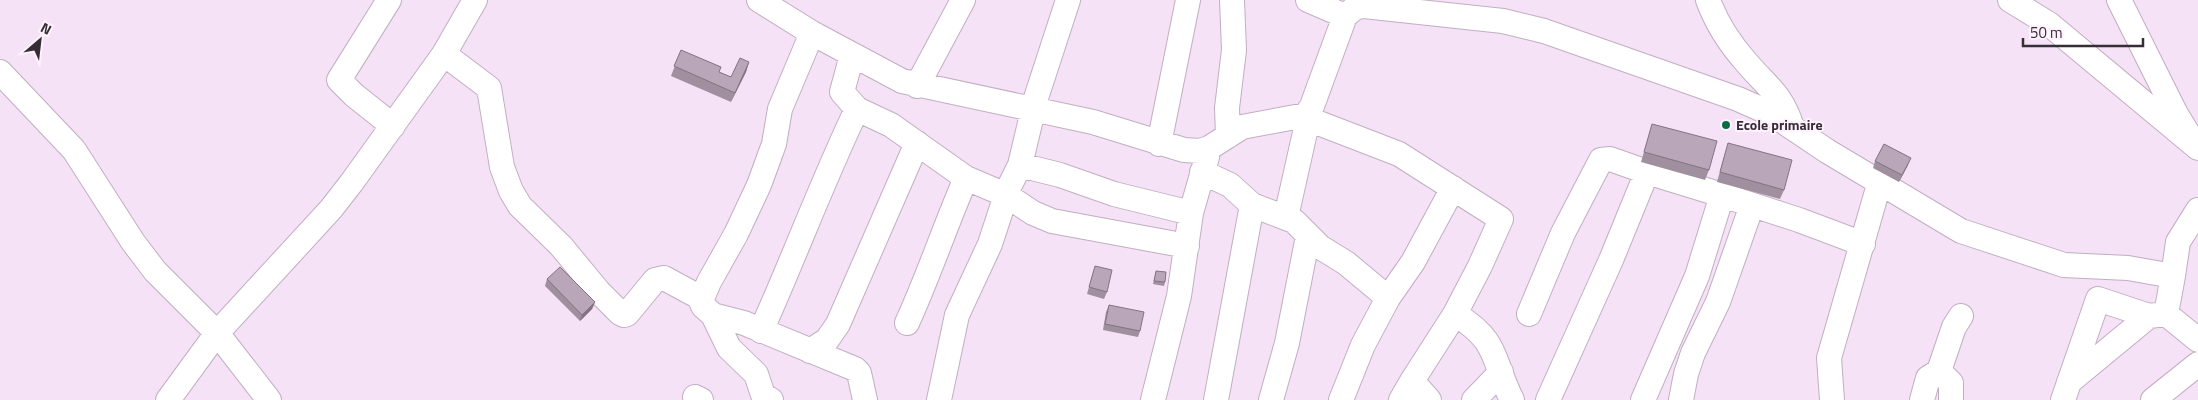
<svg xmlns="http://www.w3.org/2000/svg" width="2198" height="400" viewBox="0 0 2198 400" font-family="'Titillium Web',sans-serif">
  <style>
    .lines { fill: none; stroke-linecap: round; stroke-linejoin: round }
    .minor-casing { stroke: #c1aec1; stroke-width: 26 }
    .minor { stroke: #fff; stroke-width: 24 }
    .wall { fill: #9f8f9f }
    .shaded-wall { fill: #827482 }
    .building { fill: #b9a6b9; stroke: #827482 }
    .poi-dot { fill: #096d43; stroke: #fff2fe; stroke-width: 2 }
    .labels { text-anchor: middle; stroke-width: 4; stroke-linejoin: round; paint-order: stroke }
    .poi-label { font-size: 14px; font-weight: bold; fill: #362e36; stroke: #fff2fe; text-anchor: start }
  </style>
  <rect width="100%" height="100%" fill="#f6e2f6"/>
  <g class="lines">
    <defs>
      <path id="minor" d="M389,0l-50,80 15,15 39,31
        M759,0l53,33 90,48 191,41 91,28 16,1 9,-3 33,-21 64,-12 6,-9 33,-90 11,-9 8,-1 139,15 41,10 194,68 34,15 55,37 134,80 103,34 64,3 45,8 5,-34 20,-32
        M1308,0l37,16
        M1708,0c8,22 23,45 38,62 22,26 35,31 46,65
        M2010,0l39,24 149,124
        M2119,0l57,114 11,18
        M444,54l45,34 13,79 9,24 9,15 41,40 38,46 21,21 4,2 3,-1 28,-34 9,-2 37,20
        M852,55l-10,37 15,17 34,16 75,53 40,17 27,18 19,8 135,25
        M0,72l74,78 59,92 22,29 62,62 52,67
        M917,86l46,-86
        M1303,117l96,37 102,65 -21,47 -25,48 -43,67 17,19
        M1228,136l-1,-28 7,-58 -2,-50
        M1159,144l29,-144
        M1020,165l16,-67 32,-98
        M1202,172l28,13 22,20 42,16 26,26 26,16 42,35 -25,47 -22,55
        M1286,217l22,-98
        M1388,298l25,-36 40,-74
        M1455,314c45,28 36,44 57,86
        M1529,314l34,-81 38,-73 9,-1 37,13
        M2166,314l32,26
        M713,315l31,8 111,46 4,4 6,27
        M907,323c22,-48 38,-97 59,-145
        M761,331c33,-73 61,-149 96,-222
        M810,351l17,-11 11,-16 79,-181
        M1939,371l12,12v17
        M2069,382l80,-66
        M695,397l6,3
        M168,400l49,-67 114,-124 21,-27 92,-128 31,-54
        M771,400l-8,-5 -7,-21 -27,-26 -16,-33 -10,-9 -2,-5 8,-19 27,-48 23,-49 15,-41 6,-35 32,-76
        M939,400l18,-85 33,-71 18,-55 12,-24 40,10 54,19 77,19
        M1153,400l26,-104 12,-83 16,-56
        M1216,400l36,-195
        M1271,400l16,-57 21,-107
        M1401,400l11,-19
        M1474,400l27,-28
        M1548,400l63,-140 36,-88 75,23
        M1643,400l54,-124 25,-81 77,25 64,24
        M1681,400l5,-26 7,-21 25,-51 34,-97
        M1832,400l-3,-42 51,-177
        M1922,400l6,-22 11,-7 15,-44 7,-11
        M2063,400l35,-101 51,17 17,-2 7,-38
        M2153,400l45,-36"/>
    </defs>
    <use href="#minor" class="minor-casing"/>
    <use href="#minor" class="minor"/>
  </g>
  <path class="wall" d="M681,50l38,22 12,5 18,-15 -3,10 -15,30 -60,-26z
    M1652,124l57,46 -4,10 -64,-18z
    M1728,143l56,47 -4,9 -63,-17 8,-29z
    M1875,161l33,4 -9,17 -26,-14z
    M1095,266l12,26 -3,7 -17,-5z
    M1156,271l9,11 -1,4 -11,-2z
    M547,279l48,23 -3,7 -12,12 -35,-35z
    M1109,305l31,26 -2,6 -35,-7 3,-18z"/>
  <path class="shaded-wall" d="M749,62l-3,10 -15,30 4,-9z
    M1911,158l-3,7 -9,17 3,-7z
    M595,302l-3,7 -12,12 2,-6z"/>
  <path class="building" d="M681,50l40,17 -2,5 12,5 9,-19 9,4 -14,31 -61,-27z
    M1652,124l65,17 -8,29 -65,-18z
    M1728,143l64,17 -8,30 -64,-18z
    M1884,144l27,14 -9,17 -27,-14z
    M1095,266l17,4 -5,22 -18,-5z
    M560,267l35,35 -13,13 -35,-36z
    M1156,271l10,1 -1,10 -11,-1z
    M1109,305l35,7 -4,19 -35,-7z"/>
  <circle class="poi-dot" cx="1726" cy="125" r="5"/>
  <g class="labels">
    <g class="poi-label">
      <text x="1736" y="130">Ecole primaire</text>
    </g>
  </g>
  <g transform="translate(40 40) rotate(28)" stroke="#fff2fe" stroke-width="4" paint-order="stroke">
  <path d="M0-4L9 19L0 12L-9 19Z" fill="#362e36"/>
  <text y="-8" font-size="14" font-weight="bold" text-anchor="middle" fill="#362e36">N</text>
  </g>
  <path d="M2023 38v8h120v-8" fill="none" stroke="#362e36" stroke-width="2.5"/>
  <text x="2030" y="38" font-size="15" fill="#362e36" stroke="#fff2fe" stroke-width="4" paint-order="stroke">50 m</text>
</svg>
